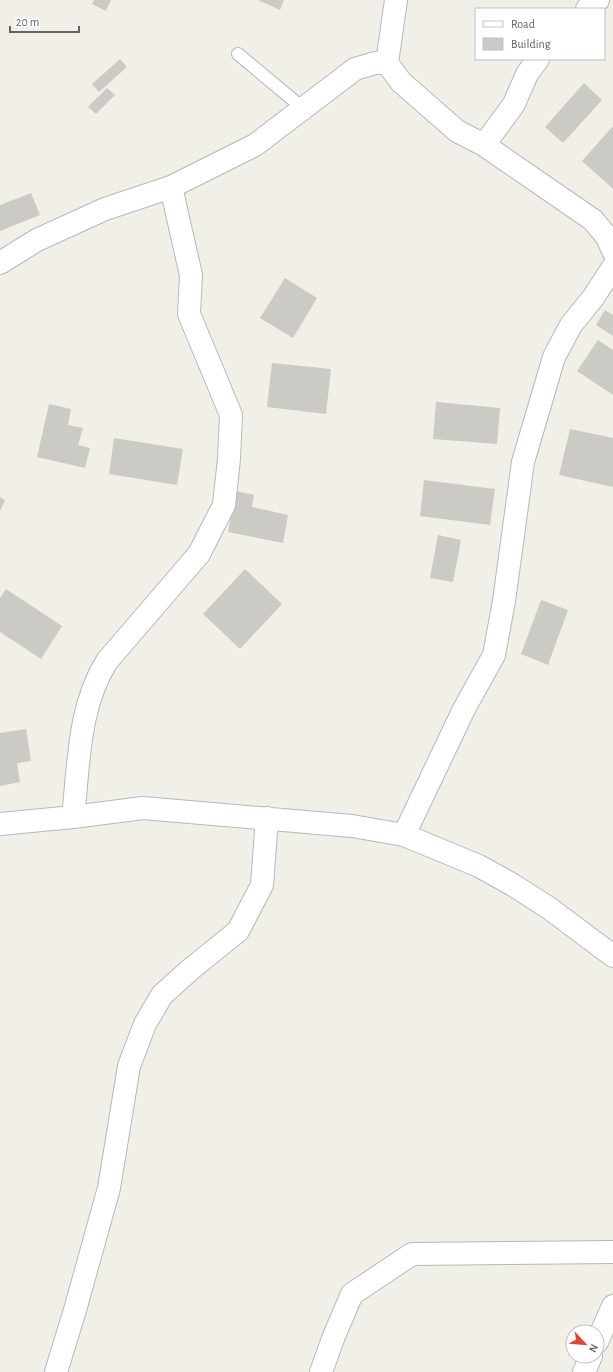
<svg xmlns="http://www.w3.org/2000/svg" width="613" height="1372" viewBox="0 0 613 1372" font-family="'Alegreya Sans',sans-serif">
  <style>
    .building { fill: #cccac5 }
    .lines { fill: none; stroke-linecap: round; stroke-linejoin: round }
    .service-casing { stroke: #b5b8bc; stroke-width: 14 }
    .minor-casing { stroke: #b5b8bc; stroke-width: 24 }
    .service { stroke: #fff; stroke-width: 12 }
    .minor { stroke: #fff; stroke-width: 22 }
  </style>
  <rect width="100%" height="100%" fill="#f1efe8"/>
  <path class="building" d="M94,0h17l-5,11 -14,-7z
    M258,0h26l-4,10z
    M120,59l7,8 -28,25 -7,-8z
    M584,83l18,17 -39,43 -18,-16z
    M107,88l8,7 -19,19 -8,-7z
    M613,126v63l-31,-28z
    M31,193l9,22 -40,16v-26z
    M285,278l32,20 -24,40 -33,-20z
    M605,310l8,5v21l-17,-11z
    M598,340l15,10v45l-36,-24z
    M272,363l59,6 -5,45 -59,-7z
    M436,402l64,6 -3,36 -64,-5z
    M49,404l22,5 -3,16 15,3 -5,17 12,3 -5,20 -48,-11z
    M570,429l43,9v49l-54,-12z
    M114,438l69,11 -6,36 -68,-11z
    M424,480l71,9 -5,36 -70,-9z
    M236,491l18,4 -2,12 36,8 -5,28 -55,-11z
    M0,497l5,3 -5,11z
    M438,535l23,5 -8,42 -23,-4z
    M245,569l37,35 -42,45 -37,-35z
    M6,589l56,37 -21,33 -41,-27v-34z
    M541,600l27,10 -20,55 -27,-11z
    M26,729l5,32 -14,2 3,19 -20,4v-53z"/>
  <g class="lines">
    <defs>
      <path id="service" d="M238,54l66,55"/>
      <path id="minor" d="M587,9l11,-9
        M538,59l-11,15 -13,30 -30,41 109,75 14,17 6,14
        M387,63l9,-63
        M0,263l37,-23 68,-31 66,-22 84,-42 100,-76 20,-6h12l14,19 56,49 27,14
        M73,817c6,-53 5,-110 34,-156l92,-107 25,-49 5,-46 2,-44 -42,-101 2,-39 -20,-88
        M0,824l73,-7 70,-9 209,18 52,9 75,31 34,19 36,23 64,48
        M404,835l60,-126 30,-54 10,-54 19,-139 31,-105 17,-32 22,-27 20,-31
        M597,1342l16,-36
        M56,1372l19,-62 34,-122 20,-122 16,-42 17,-29 29,-26 47,-38 24,-46 5,-67
        M321,1372l13,-36 18,-42 60,-40 201,-2
        M584,1372l7,-16"/>
    </defs>
    <use href="#service" class="service-casing"/>
    <use href="#minor" class="minor-casing"/>
    <use href="#service" class="service"/>
    <use href="#minor" class="minor"/>
  </g>
  <rect x="475" y="8" width="130" height="52" fill="#ffffff" stroke="#bfc1c3"/>
  <rect x="483" y="21" width="20" height="6" fill="#ffffff" stroke="#bfc1c3"/>
  <text x="511" y="28" font-size="12" fill="#5f6368">Road</text>
  <rect x="483" y="38" width="20" height="12" fill="#cccac5" stroke="#bfc1c3"/>
  <text x="511" y="48" font-size="12" fill="#5f6368">Building</text>
  <g transform="translate(585 1344) rotate(116)"><circle r="19" fill="#ffffff" stroke="#bfc1c3"/>
  <path d="M0-3L7 15L0 10L-7 15Z" fill="#ea4335"/>
  <text y="-6" font-size="11" font-weight="bold" text-anchor="middle" fill="#5f6368">N</text>
  </g>
  <path d="M10 26v6h69v-6" fill="none" stroke="#5f6368" stroke-width="2"/>
  <text x="16" y="26" font-size="12" fill="#5f6368" stroke="#ffffff" stroke-width="3" paint-order="stroke">20 m</text>
</svg>
